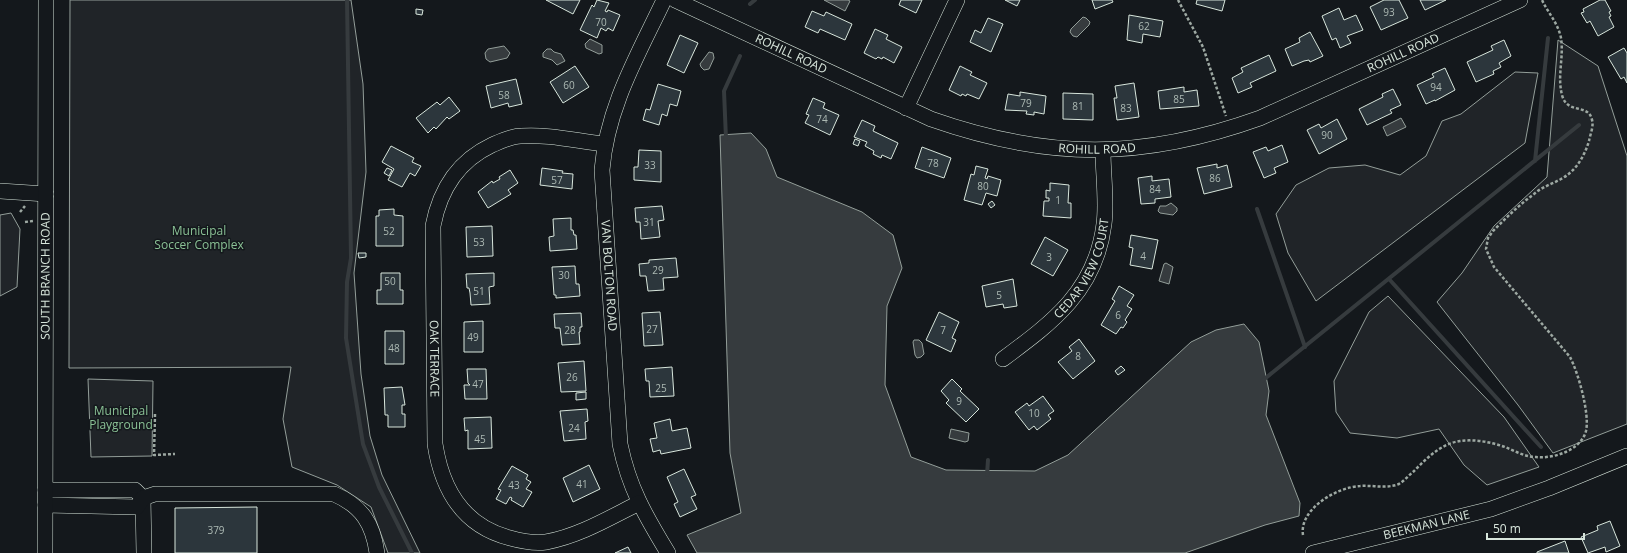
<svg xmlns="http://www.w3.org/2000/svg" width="1627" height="553" viewBox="0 0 1627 553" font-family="'Open Sans',sans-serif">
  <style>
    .green { fill: #202428; stroke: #939e99 }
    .water { fill: #363b3e; stroke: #939e99 }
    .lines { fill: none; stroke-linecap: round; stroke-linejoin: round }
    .stream { stroke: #363b3e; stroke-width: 4 }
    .building { fill: #2c363c; stroke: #d8e6dc }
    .minor-casing { stroke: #d8e6dc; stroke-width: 16 }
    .path { stroke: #9da8a2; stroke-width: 2.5; stroke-dasharray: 3 2; stroke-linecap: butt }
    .minor { stroke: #14181c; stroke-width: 15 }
    .labels { text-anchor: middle; stroke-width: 3; stroke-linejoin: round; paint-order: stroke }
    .number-label { font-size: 10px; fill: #adbab4 }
    .street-label { font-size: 12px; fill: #d8e6dc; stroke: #14181c }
    .park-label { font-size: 12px; fill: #8ac095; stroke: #14181c }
  </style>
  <rect width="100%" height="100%" fill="#14181c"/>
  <path class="green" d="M70,0h281l12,84 3,88 -12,101 7,101 9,62 12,39 38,78h-32l-17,-46 -34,-22 -45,-18 -9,-48 8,-52 -222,1z
    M1558,40l40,26 29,90v268l-74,29 -35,-48 -81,-103 25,-29 32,-47 53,-49z
    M1515,72l23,1 -13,70 -209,158 -28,-48 -12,-39 20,-29 33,-17 36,-3 35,10 26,-19 16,-35 19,-7z
    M11,213l9,16 -3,58 -17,9v-81z
    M1388,296l116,121 35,50 -52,18 -23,-20 -25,-36 -42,9 -47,-5 -14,-21 -2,-31 35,-69z
    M88,379l65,2 -1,75 -61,1z"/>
  <path class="water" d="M824,0h24l2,1 -5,10z
    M1083,17l3,1 4,4 -1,3 -12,12 -4,-1 -3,-4 1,-3z
    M590,39l12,6v8l-3,1 -13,-6 -1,-4z
    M504,46l6,7 -3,5 -17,4 -4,-3 -1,-6 3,-4z
    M547,49h4l3,3 7,2 4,7 -8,4 -5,-5 -9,-3v-4z
    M709,52l4,1 1,5 -5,11 -5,1 -3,-3 -1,-3z
    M1401,118l5,9 -19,9 -4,-9z
    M751,133l15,16 11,28 85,35 31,23 9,33 -15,38 -2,79 26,72 35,13 89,1 33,-16 123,-113 25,-12 28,-6 15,18 10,49 -3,24 34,88 -1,13 -34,9 -80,28h-488l-10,-18 54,-22 -11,-60 -10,-318z
    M1171,203l6,5v3l-4,4 -13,-2 -2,-2 2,-5h6z
    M1166,263l7,4 -4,17 -10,-3 5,-17z
    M914,340h5l3,3 2,11 -3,3 -4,1 -2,-3 -2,-13z
    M951,429l18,4 -1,8 -3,1 -16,-4z"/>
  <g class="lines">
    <path class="stream" d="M347,0l4,258 -4,24 -1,56 17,106 16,43 33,66
      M750,4l5,-4
      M726,139l-2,-48 16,-35
      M1535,161l13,-123
      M1257,209l48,138
      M1389,279l152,168
      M1262,381l317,-256
      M987,475l1,-15"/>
  </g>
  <path class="building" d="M546,0h34l-7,14z
    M597,0l12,3 -4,8 2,1 1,-2 12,5 -7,16 -5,-3 -2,3 -5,-3 -4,10 -17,-8 12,-25 2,2z
    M901,0h21l-6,13 -17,-8z
    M1005,0h15l-3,6z
    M1092,0h20l1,2 -18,7z
    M1197,0h28l-3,11 -26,-7z
    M1384,0h15l9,18 -27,12 -11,-23z
    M1420,0h26l-21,10z
    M1600,0h5l6,11 -2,1 2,4 -2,1 5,10 -16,9 -8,-15 -3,2 -6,-10 3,-1 -1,-3z
    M1339,8l5,12 12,-5 7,15 -16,6 4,7 -11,5 -4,-10 -4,2 -10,-24z
    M416,9l7,1 -1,5 -6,-1z
    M812,11l12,5 2,-4 26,12 -7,16 -25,-11 -2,4 -13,-6z
    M1129,15l34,6 -3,16 -17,-3 -1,9 -15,-3z
    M988,18l15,6 -12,28 -21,-10 5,-12 6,3z
    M875,29l13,6 -2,4 16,8 -8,16 -11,-6 -1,2 -4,-2 -2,2 -12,-6z
    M1310,32l13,24 -13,6 -1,-2 -5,1 -12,5 -7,-17 15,-7 -1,-4z
    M680,35l18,8 -14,30 -17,-8z
    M1504,40l7,16 -12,7 2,4 -8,4 1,3 -18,8 -9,-20 26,-12 -2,-4z
    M1624,48l3,5v30l-3,-6 -3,2 -13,-22z
    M1269,55l7,16 -26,12 2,4 -14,6 -6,-15 11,-6 -2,-4z
    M575,66l14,21 -26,16 -13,-21z
    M960,66l12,6 -2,3 17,8 -8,16 -12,-5 -1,2 -4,-2 -1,2 -12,-6z
    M1445,68l10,22 -20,11v-1l-9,4 -9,-19 17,-8 -2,-3z
    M516,79l6,25 -13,3 -1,-4 -17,5 -5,-22z
    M1134,83l5,34 -22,3 -3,-22h3l-2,-12z
    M658,84l23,7 -4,15 -7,-2 -3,12 -5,-2 -3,11 -16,-5 3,-11 4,1z
    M1184,87v5l13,-2 2,16 -39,3 -2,-18z
    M1393,89l8,16 -11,5 2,3 -25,12 -8,-16 24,-12 -1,-3z
    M1020,92l26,4 -2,18 -10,-2v3l-8,-1 1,-3 -22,-1 3,-16 12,2z
    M1063,93l30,1v26l-30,-1z
    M449,97l11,14 -11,8 -2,-2 -11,12 -2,-2 -6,6 -12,-15 21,-16 3,3z
    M813,98l12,5 -2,5 16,7 -9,20 -25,-12 4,-8 -3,-1z
    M1337,119l10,20 -28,15 -12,-24 12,-6 2,4z
    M862,120l13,6 -2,5 25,12 -7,16 -9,-4 -1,3 -8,-4 1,-3 -9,-5 2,-4 -13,-5z
    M855,139l5,2 -2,5 -5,-2z
    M1282,145l6,17 -14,6 2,5 -12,5 -11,-26 13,-5 2,4z
    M391,146l23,12 -2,4 9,4 -6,10 -5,-3 -8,14 -14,-7 6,-11 -12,-7z
    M922,147l29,11 -7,20 -29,-10z
    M639,150l22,1v31l-27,-2v-13h4z
    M1217,164v4l10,-3 5,22 -28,7 -7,-26z
    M976,166l12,3 -3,9 2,1 1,-3 13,4 -4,16 -11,-3 -4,12 -18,-5 7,-26 3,1z
    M387,168l5,2 -3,6 -5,-3z
    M542,168l21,3 -1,2 11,1 -1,15 -32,-4z
    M510,170l8,13 -10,7 3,4 -23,14 -10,-16 14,-11 1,2 7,-4 -1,-2z
    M1152,176v5l17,-2 2,18 -16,2v4l-14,1 -3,-26z
    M1050,183l19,2 -1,18h3v15l-28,-2 1,-15h5v-3h-3v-8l4,1z
    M992,201l3,4 -4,3 -3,-4z
    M662,206l2,14 -6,1 2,16 -19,2 -1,-17h-4l-1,-14z
    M394,209v6l9,1v30h-27v-30h3v-6z
    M571,218v12h2l1,5h2l1,14 -27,2 -1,-14 5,-1 -1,-17z
    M492,226l1,30 -26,1 -1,-30z
    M1131,235l27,5 -6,29 -22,-4 3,-17 -4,-1z
    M1045,237l23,13 -15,26 -22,-12z
    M358,253h8v4l-7,1z
    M676,258l2,19 -15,1 1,12 -16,1 -2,-15h-6l-1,-12 10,-1v-3z
    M575,266l1,18h3l1,12 -24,2v-3h-2l-2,-28z
    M381,273h19v17h3v14h-26v-14h4z
    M494,273v13l-5,1 1,17 -19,1 -1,-12 -1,-5h-2l-1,-14z
    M1013,279l4,27 -13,2 -1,-4 -17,3 -4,-21z
    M1119,286l15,9 -7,11 5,3 -7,11 2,2 -4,6 -2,-1 -5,7 -15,-9 14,-24 -3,-2z
    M660,312l3,33 -19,1 -2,-33z
    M939,312l20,10 -7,16 4,2 -5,12 -25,-12z
    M581,313l1,14h-2v5h-1l1,12 -18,1 -2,-17h-5l-1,-14z
    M483,321v31h-19v-30z
    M385,331h19v33h-19z
    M1079,339l16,22 -22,18 -15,-17 14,-11 -3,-4z
    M584,361l2,30 -25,1 -3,-29z
    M1121,366l4,4 -7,5 -3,-4z
    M672,367l2,29 -24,1 -1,-16h-3l-1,-12z
    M467,369h19l1,30h-22l-1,-14h6l-2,-2z
    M952,379l10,10 -2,2 19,18 -13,13 -20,-19 3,-3 -8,-9z
    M402,387l3,18h-3v9h3v13h-17v-12h-3l-1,-27z
    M586,392v7l-10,1v-7z
    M1043,396l11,15 -6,4 3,4 -14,11 -3,-4 -5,4 -14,-18 12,-9 2,3z
    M587,409l1,12 -3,1 1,17 -22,2 -4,-30z
    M491,417l1,31 -24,1v-19l-3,1 -1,-13z
    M670,419l2,12 15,-3 4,20 -30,6 -1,-4 -7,2 -3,-13 7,-1 -3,-15z
    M589,465l11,24 -27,13 -10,-24z
    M512,466l16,9 -2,4 5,3 -5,7 6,3 -9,15 -12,-7 1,-2 -2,-1 -4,7 -10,-5 5,-9 -3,-1z
    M684,469l12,26 -5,2 6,12 -17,8 -6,-13 4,-2 -11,-25z
    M257,507v46h-82v-45z
    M1610,521l10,25 -14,6 -1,-5 -17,6 -7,-16 17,-7 -1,-4z
    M1565,541l4,12h-32v-1z
    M628,547l3,6h-16z"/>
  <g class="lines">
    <defs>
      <g id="minor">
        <path id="s1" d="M664,0c-26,55 -57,107 -62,170l18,274c9,44 25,71 48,109"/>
        <path id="s2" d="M675,0l256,119c117,41 212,41 329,-1l260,-118"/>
        <path d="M906,108l51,-108"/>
        <path id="s3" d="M604,144c-28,-3 -55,-10 -83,-8 -10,0 -20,5 -29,9 -34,16 -52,44 -59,81l2,218c7,46 28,82 75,94 11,3 24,6 36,4 33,-6 63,-24 93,-39"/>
        <path d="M0,191l46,3"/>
        <path id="s4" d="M1003,359c50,-37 93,-69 101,-135 3,-21 -1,-51 -1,-73"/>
        <path d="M45,490h90l8,8"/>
        <path d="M143,498l1,55"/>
        <path d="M45,505l92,2 6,-9 12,-4h179c28,12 39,30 43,59"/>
        <path id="s5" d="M45,553l1,-553"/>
        <path id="s6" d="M1313,553l178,-44 58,-21 78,-32"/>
      </g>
    </defs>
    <use href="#minor" class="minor-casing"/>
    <path class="path" d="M1178,0l25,47 23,69
      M20,212l5,-6
      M25,222l8,-1
      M155,414l-1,41 21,-1
      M1303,535c-4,-26 34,-48 57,-49 13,-1 26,3 39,-2 5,-3 9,-8 14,-12 13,-13 27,-28 47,-31 14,-2 31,1 45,6 10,4 20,10 31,10 18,2 45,-7 50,-26 4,-17 -8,-59 -16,-74l-76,-90 -8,-18 2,-11 5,-7c13,-13 26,-26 41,-37 8,-7 18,-10 27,-15 15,-8 23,-22 28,-38 1,-6 5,-15 3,-21 -3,-17 -25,-5 -30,-25 -5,-19 2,-38 -1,-57 -3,-15 -13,-25 -19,-38"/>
    <use href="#minor" class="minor"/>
  </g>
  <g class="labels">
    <g class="number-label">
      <text x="1389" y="16">93</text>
      <text x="601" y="26">70</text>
      <text x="1144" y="30">62</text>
      <text x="569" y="89">60</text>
      <text x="1436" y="91">94</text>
      <text x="504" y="99">58</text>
      <text x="1179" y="103">85</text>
      <text x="1026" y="107">79</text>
      <text x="1078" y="110">81</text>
      <text x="1126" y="112">83</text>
      <text x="822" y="123">74</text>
      <text x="1327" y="139">90</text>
      <text x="933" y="167">78</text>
      <text x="650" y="169">33</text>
      <text x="1215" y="182">86</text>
      <text x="557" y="184">57</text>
      <text x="983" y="190">80</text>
      <text x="1155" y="193">84</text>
      <text x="1058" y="204">1</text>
      <text x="649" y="226">31</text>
      <text x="389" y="235">52</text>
      <text x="479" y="246">53</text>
      <text x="1143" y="260">4</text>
      <text x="1049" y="261">3</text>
      <text x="658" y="274">29</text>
      <text x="564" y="279">30</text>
      <text x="390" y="285">50</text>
      <text x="479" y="295">51</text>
      <text x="999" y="299">5</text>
      <text x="1118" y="319">6</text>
      <text x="652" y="333">27</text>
      <text x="570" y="334">28</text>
      <text x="943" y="334">7</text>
      <text x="473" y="341">49</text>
      <text x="394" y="352">48</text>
      <text x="1078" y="360">8</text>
      <text x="572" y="381">26</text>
      <text x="478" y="388">47</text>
      <text x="661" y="392">25</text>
      <text x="959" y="405">9</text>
      <text x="1034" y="417">10</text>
      <text x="574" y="432">24</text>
      <text x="480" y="443">45</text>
      <text x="582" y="488">41</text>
      <text x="514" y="489">43</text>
      <text x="216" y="534">379</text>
    </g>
    <g class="street-label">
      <text dy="4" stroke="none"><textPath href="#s2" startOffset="776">ROHILL ROAD</textPath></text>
      <text dy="4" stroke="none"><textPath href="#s2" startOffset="128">ROHILL ROAD</textPath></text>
      <text dy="4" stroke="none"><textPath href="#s2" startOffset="452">ROHILL ROAD</textPath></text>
      <text dy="4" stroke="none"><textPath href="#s4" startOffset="124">CEDAR VIEW COURT</textPath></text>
      <text dy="4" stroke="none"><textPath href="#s1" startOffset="288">VAN BOLTON ROAD</textPath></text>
      <text dy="4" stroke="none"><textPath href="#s5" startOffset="277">SOUTH BRANCH ROAD</textPath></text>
      <text dy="4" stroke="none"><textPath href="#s3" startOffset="351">OAK TERRACE</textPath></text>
      <text dy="4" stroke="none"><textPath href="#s6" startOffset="117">BEEKMAN LANE</textPath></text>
    </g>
    <g class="park-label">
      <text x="199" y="235">Municipal<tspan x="199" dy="14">Soccer Complex</tspan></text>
      <text x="121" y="415">Municipal<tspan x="121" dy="14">Playground</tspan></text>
    </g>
  </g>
  <path d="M1487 533v6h97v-6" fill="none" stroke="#d8e6dc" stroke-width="2"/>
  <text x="1493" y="533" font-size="12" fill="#d8e6dc" stroke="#14181c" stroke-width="3" paint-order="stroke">50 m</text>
</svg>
